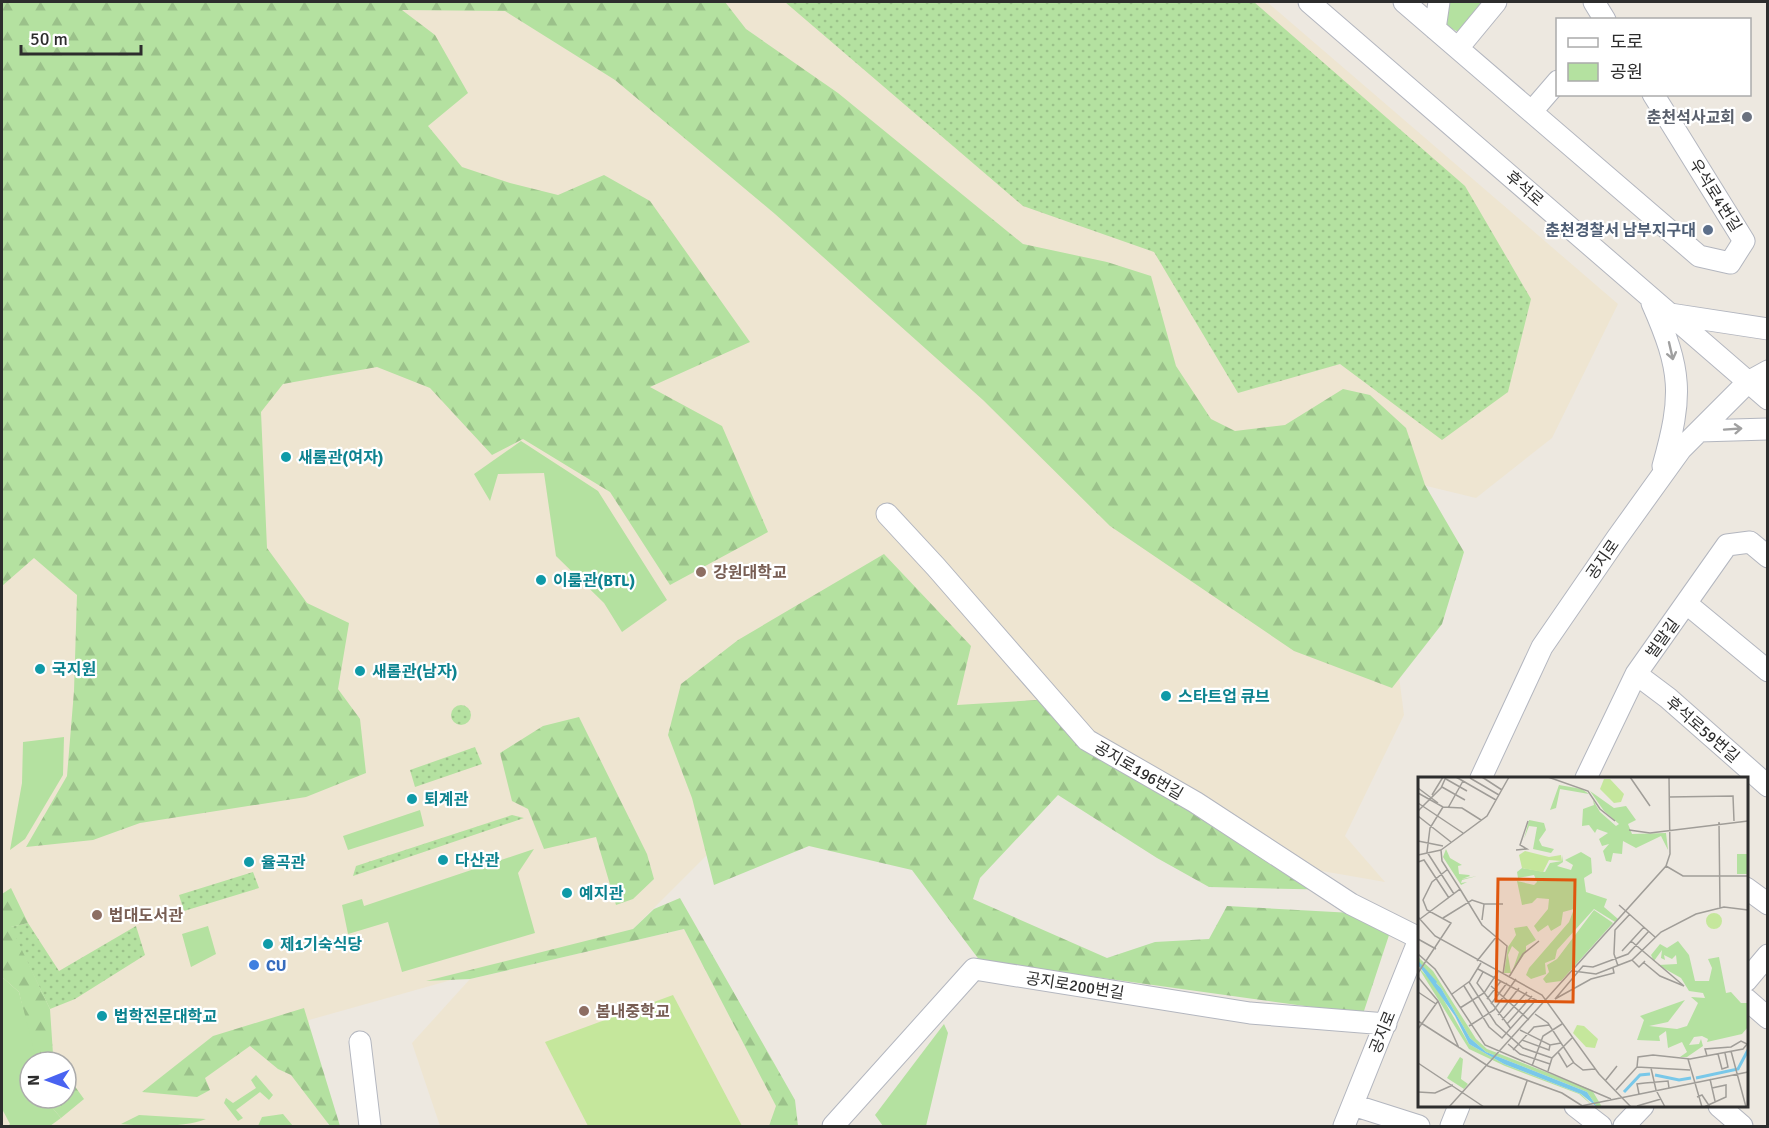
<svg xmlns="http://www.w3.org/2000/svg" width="1769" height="1128" viewBox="0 0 1769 1128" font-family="Signika,'Noto Sans KR',sans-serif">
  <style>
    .education { fill: #eee5d1; fill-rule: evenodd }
    .grass { fill: url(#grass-dots) }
    .forest { fill: url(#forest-firs) }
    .park { fill: #b4e1a0 }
    .pitch { fill: #c5e79c }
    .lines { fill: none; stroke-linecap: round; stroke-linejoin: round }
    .minor-casing { stroke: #b3b6bf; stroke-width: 23 }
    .minor { stroke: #fff; stroke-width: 21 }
    .oneway { stroke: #a0a0a0 }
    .worship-dot { fill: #6b7280; stroke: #fff; stroke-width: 2 }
    .service-dot { fill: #5c6f8a; stroke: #fff; stroke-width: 2 }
    .culture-dot { fill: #0f9aa8; stroke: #fff; stroke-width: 2 }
    .education-dot { fill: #8d6e63; stroke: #fff; stroke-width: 2 }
    .shop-dot { fill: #3f7fe0; stroke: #fff; stroke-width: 2 }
    .labels { text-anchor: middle; stroke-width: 4.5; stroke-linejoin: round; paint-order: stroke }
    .worship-label { font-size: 16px; font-weight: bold; fill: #5b616d; stroke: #fff; text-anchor: end }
    .street-label { font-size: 16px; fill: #2d2d2d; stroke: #fff }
    .service-label { font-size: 16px; font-weight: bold; fill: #4e5e75; stroke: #fff; text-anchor: end }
    .culture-label { font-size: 16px; font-weight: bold; fill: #0d838f; stroke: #fff; text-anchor: start }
    .education-label { font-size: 16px; font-weight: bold; fill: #785e54; stroke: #fff; text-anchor: start }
    .shop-label { font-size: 16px; font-weight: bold; fill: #366cbe; stroke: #fff; text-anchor: start }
    .inset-river { fill: none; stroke: #79c8e9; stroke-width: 3 }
    .inset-road { fill: none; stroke: #a09d98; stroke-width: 1.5 }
    .view { fill: #df570e; fill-opacity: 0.15; stroke: #df570e; stroke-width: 3 }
    .inset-edge { fill: none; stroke: #2d2d2d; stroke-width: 3 }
  </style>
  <defs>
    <pattern id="grass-dots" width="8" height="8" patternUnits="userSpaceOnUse" patternTransform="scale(1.5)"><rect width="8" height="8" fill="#b4e1a0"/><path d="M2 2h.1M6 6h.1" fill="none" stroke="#9bc18a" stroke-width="1.8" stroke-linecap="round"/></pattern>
    <pattern id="forest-firs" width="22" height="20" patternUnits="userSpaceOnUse" patternTransform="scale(1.5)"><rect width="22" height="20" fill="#b4e1a0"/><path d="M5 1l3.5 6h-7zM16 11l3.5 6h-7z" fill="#9bc18a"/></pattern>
  </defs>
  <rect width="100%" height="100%" fill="#ede8e0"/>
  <path class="education" d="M2,2h1265l351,302 -66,134 -76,60 -70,-17 -11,165 9,69 -59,121 40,46 -144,-25 -249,-106 -281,100 -78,78 -324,91 1,44 18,62h-326zM30,1062h36v36h-36z
    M684,929l93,178 -8,19h-329l-28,-83 58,-64z"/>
  <path class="grass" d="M785,2h469l211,184 66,113 -23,93 -66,48 -102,-76 -102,29 -84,-141 -131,-46z
    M451 715a10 10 0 1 1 20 0a10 10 0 1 1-20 0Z
    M475,747l7,17 -67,23 -5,-17z
    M512,815l12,3 -171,58 3,-10z
    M253,872l6,16 -75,23 -5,-16z
    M28,923l31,48 77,-45 9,29 -70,44 -25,10 -40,-82z"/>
  <path class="forest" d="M2,2h723l21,27 92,64 185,151 84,18 44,14 25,90 35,53 24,12 50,-6 58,-36 27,6 36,33 19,57 39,67 -22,72 -50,64 -98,-37 -184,-125 -127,-126 -208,-186 -160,-134 -110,-69 -103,-1 33,25 33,58 -40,33 34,41 48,16 48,12 46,-20 46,26 100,141 -100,45 72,39 46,106 -98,53 -60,-93 -87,-53 -31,16 -62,-67 -53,-21 -94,17 -22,28 6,136 40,55 42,20 -11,66 22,30 6,54 -60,24 -166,26 -47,17 -67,7 41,-71 7,-85 3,-96 -43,-37 -32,28z
    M884,554l87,92 -14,59 96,-6 37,33 252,158 -133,-3 -52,-29 -99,-63 -78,83 -7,21 134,59 48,-16 54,-3 18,-33 144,8 22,9 -30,91 -383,-53 -68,-91 -103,-24 -95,39 -22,-87 -24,-63 13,-51 57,-44z
    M579,717l68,137 7,25 -21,20 -17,6 -20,-68 -52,12 -16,-40 -16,-8 -12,-48 43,-27z
    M11,888l17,35 -17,4 39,82 3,45 5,8h-23l-16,-70 -17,-15v-83z
    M680,898l115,202 3,26h-29l7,-20 -92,-177 -214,50 -44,2 207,-52 21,-20z
    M304,1008l36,118h-10l-39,-51 -13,-6 -28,-23 -45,32 5,12 -13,7 -55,-5 71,-56z
    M66,1074l18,25 -23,19 -17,-20h22z"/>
  <path class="park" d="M1449,2h40l-26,32 -17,-8z
    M521,441l77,50 69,109 -45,32 -18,-29 -48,-47 -12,-83 -46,1 -8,27 -16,-27z
    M64,737l-1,38 -38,64 -15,11 12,-67 1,-41z
    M420,810l4,16 -76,24 -5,-14z
    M534,849l-16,24 17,60 -133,39 -14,-50 -40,12 -6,-29 20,-6 2,7z
    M208,926l8,28 -25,13 -9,-33z
    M2,977l17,15 17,66 -1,4h-5v36h14l17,20 -11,8h-42l2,-2 -8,-15z
    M944,1024l4,9 -22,93h-43l-8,-11z
    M256,1075l17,20 -4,5 -9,-8 -24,18 7,8 -5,3 -14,-18 2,-5 7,5 23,-15 -5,-8z
    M283,1114l10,12h-35l4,-9z
    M139,1115l67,4c-22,9 -60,7 -85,5z"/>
  <path class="pitch" d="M673,995l69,131h-154l-43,-84z"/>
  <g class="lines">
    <defs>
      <path id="minor" d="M1309,2l459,397
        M1404,2l295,254 31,7 14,-22 -91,-147
        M1594,2l11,18
        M1435,29l4,-27
        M1458,48l38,-46
        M1533,110l25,-29
        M1652,303c30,68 31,92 11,163
        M1670,314l98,15
        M1699,431l69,-2
        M887,514l49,53 151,173 108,62 156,102 68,34
        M1687,604l81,67
        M1636,674l32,24 100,88
        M1481,778l61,-131 75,-109 64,-89 67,-67 20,-11
        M1586,778l50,-104 91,-129 23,-3 18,15
        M1746,888l22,16
        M1746,981l22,-26
        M1746,999l22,19
        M360,1042l10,84
        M1353,1105l66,21
        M1575,1106l26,20
        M1719,1106l23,20
        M833,1126l141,-157 276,44 136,11
        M1344,1126l76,-189
        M1451,1126l8,-20
        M1624,1126l19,-20"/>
    </defs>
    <use href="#minor" class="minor-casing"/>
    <use href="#minor" class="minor"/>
  </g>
  <defs><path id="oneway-shaft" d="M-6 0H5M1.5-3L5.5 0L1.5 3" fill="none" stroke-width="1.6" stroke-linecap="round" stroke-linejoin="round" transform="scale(1.5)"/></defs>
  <g class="oneway">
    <use href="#oneway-shaft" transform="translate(1671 351) rotate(77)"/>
    <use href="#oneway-shaft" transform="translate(1733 429) rotate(-4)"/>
  </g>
  <circle class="worship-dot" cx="1747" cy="117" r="6"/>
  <circle class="service-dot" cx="1708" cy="230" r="6"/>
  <g class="culture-dot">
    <circle cx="286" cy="457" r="6"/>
    <circle cx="541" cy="580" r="6"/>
    <circle cx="40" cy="669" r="6"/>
    <circle cx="360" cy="671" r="6"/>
    <circle cx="1166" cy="696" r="6"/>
    <circle cx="412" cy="799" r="6"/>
    <circle cx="443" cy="860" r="6"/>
    <circle cx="249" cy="862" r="6"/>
    <circle cx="567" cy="893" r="6"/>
    <circle cx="268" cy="944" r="6"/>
    <circle cx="102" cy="1016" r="6"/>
  </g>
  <g class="education-dot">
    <circle cx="701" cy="572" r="6"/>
    <circle cx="97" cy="915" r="6"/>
    <circle cx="584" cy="1011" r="6"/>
  </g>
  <circle class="shop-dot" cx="254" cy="965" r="6"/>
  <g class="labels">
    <g class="worship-label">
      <text x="1735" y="123">춘천석사교회</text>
    </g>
    <g class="street-label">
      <text transform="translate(1525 188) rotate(41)" y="6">후석로</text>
      <text transform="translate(1716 195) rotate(58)" y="6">우석로4번길</text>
      <text transform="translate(1602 559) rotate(-55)" y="6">공지로</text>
      <text transform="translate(1662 638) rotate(-54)" y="6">벌말길</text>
      <text transform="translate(1703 729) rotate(41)" y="6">후석로59번길</text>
      <text transform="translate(1139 770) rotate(30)" y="6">공지로196번길</text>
      <text transform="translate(1075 985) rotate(9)" y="6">공지로200번길</text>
      <text transform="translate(1382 1032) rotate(-68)" y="6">공지로</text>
    </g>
    <g class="service-label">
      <text x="1696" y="236">춘천경찰서 남부지구대</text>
    </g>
    <g class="culture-label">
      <text x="298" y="463">새롬관(여자)</text>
      <text x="553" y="586">이룸관(BTL)</text>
      <text x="52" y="675">국지원</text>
      <text x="372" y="677">새롬관(남자)</text>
      <text x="1178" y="702">스타트업 큐브</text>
      <text x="424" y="805">퇴계관</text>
      <text x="455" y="866">다산관</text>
      <text x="261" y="868">율곡관</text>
      <text x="579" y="899">예지관</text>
      <text x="280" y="950">제1기숙식당</text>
      <text x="114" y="1022">법학전문대학교</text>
    </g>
    <g class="education-label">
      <text x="713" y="578">강원대학교</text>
      <text x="109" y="921">법대도서관</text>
      <text x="596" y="1017">봄내중학교</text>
    </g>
    <g class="shop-label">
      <text x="266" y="971">CU</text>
    </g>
  </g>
  <g transform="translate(1418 777)">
    <rect width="330" height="330" fill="#ede8e0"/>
    <path d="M176,133l19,13 -52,58 -15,2 -3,-4 6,-7 -2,-7 10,-6z" fill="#b4e1a0"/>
    <path d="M141,8l23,4 7,5 -29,-5 -4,19 -6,2zM172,14l24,17 12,-2 10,14 -8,4 4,10 34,-1 2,17 -7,-14 -25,12 -13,-7 -1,13 -9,-1 -2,9 -5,-1 -3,-10 6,-7 -7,2 -3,-7 9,-6 -11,-4 -2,4 -6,-8 -7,1 1,-17 11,-4 -1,-5 7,12 16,14 3,-2 -15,-13zM111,43l15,3 2,7 -7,10 3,6 12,3 -3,4 -18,-4 4,-22 -8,-1 -5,13zM28,72l4,9 12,7 -4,1 1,8 10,1 1,1 -8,3 15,-3 -15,4 -1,3 6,-1 -6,3 -18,-28zM163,75l10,6 1,15 -8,5 2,14 21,7 -3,8 14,12 -3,3 -21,-13 -37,41 -2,9 -10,4 1,11 -15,5 -5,-4 3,-7 40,-46 5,-13 -11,3 -2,13 -10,6 -3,-6 -10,7 -4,-6 14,-17 1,-10 -12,-1 -5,5 -10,2 -5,-24 17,4 3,-3 -3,-7 -16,3 -1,-6 5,-4 23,4 5,-9 12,-2v-6l1,7 -6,4 14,4 2,-5 -8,-5zM109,149l9,14 -10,6v6l-14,20 7,-20 -7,-6 -4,9 3,18h-7l4,-26 8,-12 -2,-7zM260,164l11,14 6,26h14l3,-13 -4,-9 11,-2 7,36 5,-1 10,11h7v24l-6,7 -35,8 1,-3 -6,-3 -8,1 -5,8 10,-1 2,-5 2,7 -16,11h-7l7,-5 -5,-10 -14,6 -2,-17 -7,5 1,5 -23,-1 7,-20 -4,-4 45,-16 -17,22 -19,4 28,3 10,-3 11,-23 -7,-6 14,1 -2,-5 -14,-2 -8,-13 -23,-13 19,-1 -1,-9 -4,4 -8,-4 1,5 -4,-2 1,-8 -8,11 -3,-6 9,-11 7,4z" fill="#b4e1a0"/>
    <path d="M319,77h11v20h-11zM0,180l15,14 43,68 11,10 105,41 10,17h-5l-10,-15 -101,-40 -16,-14 -29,-50 -23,-25zM0,190l16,16 35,61 35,20 77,30 13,13 -15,-13 -74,-28 -36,-17zM42,280l3,2 -2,20 7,5 -4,5 -17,-11z" fill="#b4e1a0"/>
    <path d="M186,2h6l14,15 -3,8 -7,1 -14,-14zM107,74l24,6 12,-2 1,6 -13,-1 -6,12 -21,-4 -3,-13zM288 144a8 8 0 1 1 16 0a8 8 0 1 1-16 0ZM159,248l7,1 14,13 -3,9 -9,-1 -13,-14z" fill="#c5e79c"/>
    <path d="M0,187l23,24 29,50 16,14 101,40 10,15 -16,-13 -77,-30 -35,-20 -14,-28z" fill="#79c8e9"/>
    <path class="inset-river" d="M0,186l18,20M237,298l24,5 12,-2M278,301l42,-9 10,-19M206,315l16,-17 10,-1"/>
    <path class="inset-road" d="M38,0l40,23M64,0l20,13M130,0l40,14 12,18 15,12M212,0l20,29M52,1l29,17M28,2l21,12M24,10l23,13M0,11l20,15M0,16l25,14 19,1 19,12M14,18l11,-18M251,20l64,-1 1,25M0,26l45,30M25,30l-13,21 -3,24 27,42M30,31l15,-27M0,34l23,-23 5,-11M0,39l33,26M301,45l1,86M211,53l21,3 98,-12M0,64l25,5M98,73l11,-1 -7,-4 8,-24M0,78l23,-5M0,85l6,-2 25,38M248,89l17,10h65M42,112l22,36 25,21 -4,28M66,127h19M201,128l36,32M0,140l17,19 107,59 57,79 32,33M25,141l29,-18 12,4 -2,16M2,142l40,-30 -18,-28 -1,-11 46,-34 22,-39M0,162l18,10M213,164l53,45 -24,-10 -17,-14M204,174l22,-24M0,177l17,15 50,76 126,54M214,183l7,7 6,-6M59,184l20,-25M200,189l-4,-12 1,-24 15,-16M195,191l1,5 -23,6 -36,20 28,-33 10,1 35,-13 21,-23M155,194l23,3 36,-14 29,-28 35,-18 28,-7 24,3M65,195l-6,11 34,46M0,196l33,-50 -24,-13 -4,-10 9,-18 16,-13M0,200l20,24 21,47M91,200l14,-23 16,-13M51,205l27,42 27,24 29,10M46,209l25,41 13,11 34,-38 -58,-31M73,209l38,34M0,215l18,12M34,217l18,-13 11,-18M69,222l14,-18M73,227l16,-21M42,231l24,-15 14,-21M117,237l13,9 26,40 9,7 12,-1M80,238l21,-27M84,243l25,-28M0,244l70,45 74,27 22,14M89,247l25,-28M51,249l25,-16 22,-31M0,252l20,-28M102,253l30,15 11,-2M104,263l27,10 1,-5M90,267l12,10 30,10M95,273l21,-23 15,-2M313,274l15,56M140,275l9,15 7,-5M300,277l4,15 6,-2 -3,-14M289,279l-2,-7 26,-2 10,-6 6,3M270,282l14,48M0,286l66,44M114,289l11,-30 19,-12M219,290l1,-10 15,-2 37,4 53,-10 5,-6M233,291l5,22 9,17M130,294l4,-13 20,-20M292,302l5,22M187,304l12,-15M198,313l21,-23 53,3M0,315l17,1 18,-8M221,317l-2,-10 8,-1 23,-2 1,7M279,320l5,-2 8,12M163,329l167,-34M219,329l24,-7M31,330l217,-241 4,-12 -1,-77M100,330l9,-26M286,330l22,-10v-12l-14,3"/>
    <path class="view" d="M80,102l77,1 -2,122 -77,-1z"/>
    <rect width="330" height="330" class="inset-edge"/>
  </g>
  <rect width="1769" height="1128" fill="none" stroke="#2d2d2d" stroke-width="6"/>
  <rect x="1556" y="18" width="195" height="78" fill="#ffffff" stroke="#ababab" stroke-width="1.5"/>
  <rect x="1568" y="38" width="30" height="9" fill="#ffffff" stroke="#ababab" stroke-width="1.5"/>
  <text x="1610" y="48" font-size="18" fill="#2d2d2d">도로</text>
  <rect x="1568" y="63" width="30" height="18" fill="#b4e1a0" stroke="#ababab" stroke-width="1.5"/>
  <text x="1610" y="78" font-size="18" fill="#2d2d2d">공원</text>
  <g transform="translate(48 1080) rotate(269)"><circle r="28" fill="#ffffff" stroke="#ababab" stroke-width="1.5"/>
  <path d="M0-4.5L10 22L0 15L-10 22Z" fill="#4963f1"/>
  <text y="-9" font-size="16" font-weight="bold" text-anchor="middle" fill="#2d2d2d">N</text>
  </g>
  <path d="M21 45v9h120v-9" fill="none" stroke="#2d2d2d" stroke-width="3"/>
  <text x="30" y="45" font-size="18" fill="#2d2d2d" stroke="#ffffff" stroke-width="4.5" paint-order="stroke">50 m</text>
</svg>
